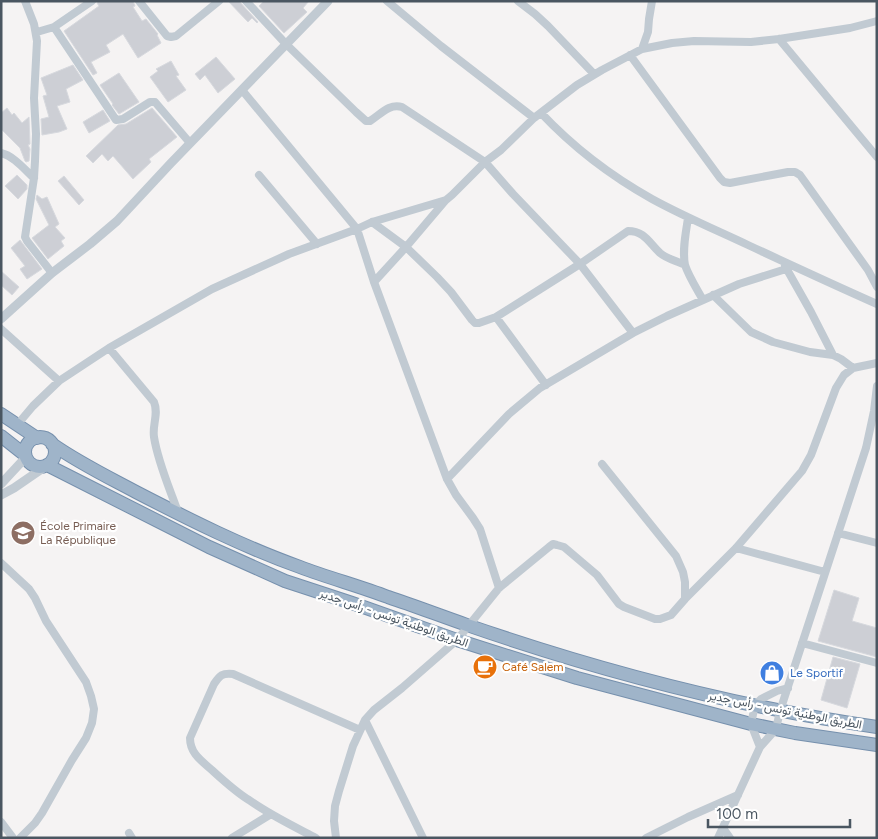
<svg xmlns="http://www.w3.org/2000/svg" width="878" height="839" viewBox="0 0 878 839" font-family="Figtree,Vazirmatn,sans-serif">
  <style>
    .building { fill: #cdcfd5; stroke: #d7d9de }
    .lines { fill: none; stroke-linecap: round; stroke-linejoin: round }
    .trunk-casing { stroke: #7690ad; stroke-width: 14 }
    .minor { stroke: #c1cad2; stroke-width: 8 }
    .tertiary { stroke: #c1cad2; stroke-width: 9 }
    .trunk { stroke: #9fb4c9; stroke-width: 12 }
    .labels { text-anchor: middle; stroke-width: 4.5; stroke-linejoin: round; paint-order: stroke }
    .education-label { font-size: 12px; fill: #785e54; stroke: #fff; text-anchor: start }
    .street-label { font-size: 12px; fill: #4a5661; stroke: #fff }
    .food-label { font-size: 12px; fill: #c56008; stroke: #fff; text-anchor: start }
    .shop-label { font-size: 12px; fill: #366cbe; stroke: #fff; text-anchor: start }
  </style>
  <rect width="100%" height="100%" fill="#f5f3f3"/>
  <path class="building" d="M98,1h35l2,5 -2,1 9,14 4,-2 12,15 -1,1 4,8 -23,15 -15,-24 -17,11 4,7 -19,10 6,11 -4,2 -29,-44 35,-25 -2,-3z
    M228,1h11l19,21 -1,1 -5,-5 -4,4z
    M264,1h45l-6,7 4,4 -23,21 -25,-27z
    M216,57l19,22 -17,14 -13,-18 -5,5 -5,-6z
    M171,61l8,14 -3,1 10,14 -18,12 -18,-25 8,-6 -2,-2z
    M73,65l10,15 -17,9 4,13 -13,4 10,23 -8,3 -17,3 -1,-16 8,-2 -6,-21 4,-1 -6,-17z
    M119,73l20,29 -20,12 -7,-9 1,-1 -13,-19z
    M7,108l5,7 2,-2 8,10 7,-6 1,27 -2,1 2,4 -1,12 -3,1 -1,-1 -5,-13 -19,-19v-16z
    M152,108l25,29 -28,22 2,3 -18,17 -20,-23 -5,5 -6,-7 -9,9 -7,-7 32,-31 8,-1z
    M103,110l7,11 -21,12 -6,-11z
    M17,175l10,10v4l-9,10 -13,-13z
    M64,176l20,24 -5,5 -21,-24z
    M37,195l5,4 5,-2 12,27 -4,3 10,11 -4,3 3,5 -16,13 -16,-21 17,-13 -13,-26z
    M20,240l22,29 -15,10 -7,-10 5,-3 -14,-18z
    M1,271l18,16 -7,8 -11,-10z
    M834,590l25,8 -7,23 25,7v29l-59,-16z
    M833,657l27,7 -13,44 -26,-8z"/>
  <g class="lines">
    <defs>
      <path id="trunk" d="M1,414l36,24
        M1,436l24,19
        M25 452a15 15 0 1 1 30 0a15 15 0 1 1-30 0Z
        M52,444c27,19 56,33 84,48 54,28 108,55 164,75 29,11 59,19 88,30 27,9 53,19 79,28 133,46 270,82 410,102
        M47,465l162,82 76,34 67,22 105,37 120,38 174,46 44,9 82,12"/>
    </defs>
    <use href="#trunk" class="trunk-casing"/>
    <path class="minor" d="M25,1l9,23 3,17 -3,57 2,36 -1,27 -1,17 -9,59 2,4 25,32
      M139,1l28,35 4,1 5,-1 43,-35
      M246,1l40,43 70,68 10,9h4c10,-6 19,-18 32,-14l83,55 28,32 67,70 53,69
      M387,1l54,45 93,72
      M518,1l17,13 13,12 46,48
      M54,27l62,93 7,-1 27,-17h5l35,41
      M37,32l17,-5 38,-26
      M779,39l98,118
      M642,49l6,-17 1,-13 3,-18
      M630,55l90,123 4,4 6,1 58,-11h7l5,3 68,95 9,17
      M242,90l115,139 17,53 73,197 9,16 17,23 7,11 19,59
      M541,113c32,34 70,63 111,86 31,17 64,31 96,46 43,20 86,40 129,59
      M1,153c13,3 24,17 33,25
      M259,175l58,69
      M688,218c-2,14 -6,32 -3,47 4,12 12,24 18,35
      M372,222l34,25 31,30 14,15 21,28 3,3h4l17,-6 84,-53 48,-33c17,0 21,12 32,22 7,6 17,8 25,12
      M785,266l26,46 22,43
      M374,282l32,-35 39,-46
      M713,295l38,37 22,10 37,10 23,3 8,4 12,9
      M496,317l50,68
      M1,329l58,52
      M109,348l45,54c5,12 -2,23 0,35 4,26 16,52 25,78
      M17,425l16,-19 26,-25 50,-33 103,-59 77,-35 68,-25 15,-7 74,-22 6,-5 33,-33 16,-12 33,-32 43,-33 25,-15 40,-21 30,-6 22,-2 57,1 28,-3 71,-11 27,-7
      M447,479l62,-65 31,-26 93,-55 34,-17 72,-32 47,-15
      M838,533l39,10
      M736,548l89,24
      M1,563l28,26 6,9 11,23 40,61 5,14 3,13 -2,14 -6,15 -14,22 -30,53 -7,10 -15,15
      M685,599l51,-51 66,-77 9,-16 25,-67 8,-13 9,-7 24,-5
      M802,643l75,20
      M365,720l58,118
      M760,747l-9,-23 4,-19 6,-6 16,-8 11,-3
      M1,822l12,16
      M723,828l7,10
      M129,833l3,5
      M232,838l39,-24
      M316,838c-23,-12 -46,-23 -67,-38 -13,-8 -25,-19 -36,-29 -11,-10 -23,-17 -23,-33l24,-54c6,-9 8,-11 19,-10l127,56
      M336,838l-2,-17 1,-15 4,-15 14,-45 12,-26 9,-10 28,-22 55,-48 42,-52 50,-41 4,-3 4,1 7,2 33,28 22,29 5,3 31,12h5l11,-4 14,-16v-17l-2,-10 -7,-16 -74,-92
      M646,838l42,-21 50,-22
      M718,838l42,-91 16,-18 4,-18 86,-263 8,-37 3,-25"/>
    <path class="tertiary" d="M1,319l51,-46 38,-29 27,-23 54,-58 157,-162
      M1,484l25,-27
      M1,495l13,-7 32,-22"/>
    <use href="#trunk" class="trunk"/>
  </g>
  <defs>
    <symbol id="school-disc" viewBox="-11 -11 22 22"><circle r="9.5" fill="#8d6e63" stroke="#fff"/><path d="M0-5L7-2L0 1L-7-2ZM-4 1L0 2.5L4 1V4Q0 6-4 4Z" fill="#fff"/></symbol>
    <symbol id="cafe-disc" viewBox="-11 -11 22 22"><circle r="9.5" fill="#e8710a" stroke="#fff"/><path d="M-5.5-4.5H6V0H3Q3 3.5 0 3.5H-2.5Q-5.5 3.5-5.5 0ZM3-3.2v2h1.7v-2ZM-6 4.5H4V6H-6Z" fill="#fff"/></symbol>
    <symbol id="shop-disc" viewBox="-11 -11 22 22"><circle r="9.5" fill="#3f7fe0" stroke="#fff"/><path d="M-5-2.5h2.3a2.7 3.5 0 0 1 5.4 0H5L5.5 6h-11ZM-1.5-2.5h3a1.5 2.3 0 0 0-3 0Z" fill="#fff"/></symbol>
  </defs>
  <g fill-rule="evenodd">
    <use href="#school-disc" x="9" y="519" width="28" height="28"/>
    <use href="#cafe-disc" x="471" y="653" width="28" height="28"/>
    <use href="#shop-disc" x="758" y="659" width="28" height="28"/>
  </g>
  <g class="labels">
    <g class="education-label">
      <text x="40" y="530">École Primaire<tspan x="40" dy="14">La République</tspan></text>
    </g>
    <g class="street-label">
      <text transform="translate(394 618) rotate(19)" y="4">الطريق الوطنية تونس - رأس جدير</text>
      <text transform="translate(785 710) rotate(11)" y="4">الطريق الوطنية تونس - رأس جدير</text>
    </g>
    <g class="food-label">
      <text x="502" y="671">Café Salem</text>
    </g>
    <g class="shop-label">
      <text x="790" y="677">Le Sportif</text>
    </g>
  </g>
  <rect width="878" height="839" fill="none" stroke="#4a5661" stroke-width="5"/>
  <path d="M708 819v8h142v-8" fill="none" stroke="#4a5661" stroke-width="2.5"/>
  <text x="716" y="819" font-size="15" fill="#4a5661" stroke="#ffffff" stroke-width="4" paint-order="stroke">100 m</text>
</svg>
